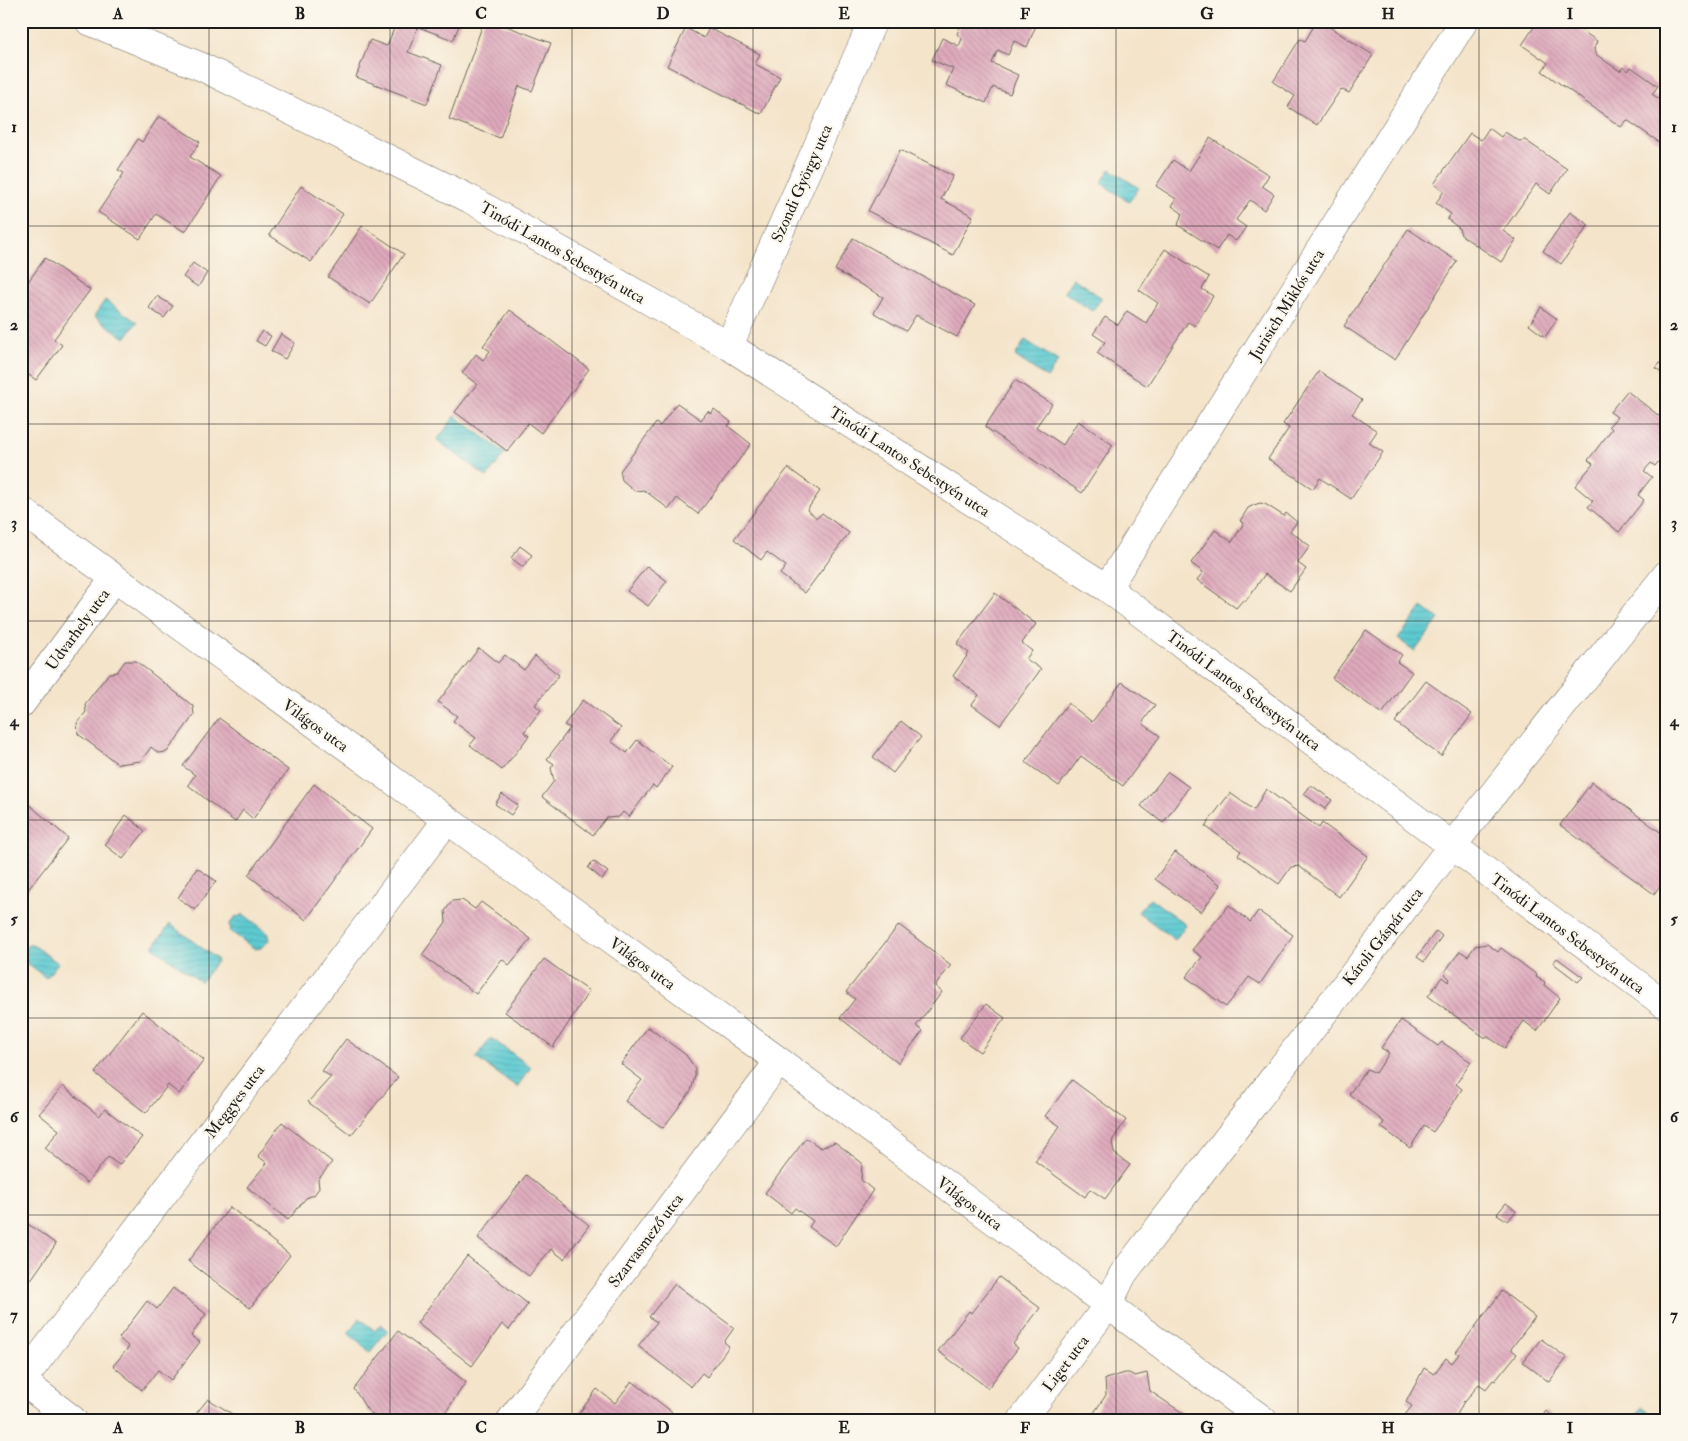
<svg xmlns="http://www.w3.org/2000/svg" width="1688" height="1441" viewBox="0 0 1688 1441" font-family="'IM FELL Double Pica',serif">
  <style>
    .water { fill: url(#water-rules); stroke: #3c7376 }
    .building { fill: url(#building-back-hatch) }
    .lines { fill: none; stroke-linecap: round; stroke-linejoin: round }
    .street-casing { stroke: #686259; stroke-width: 29 }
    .street { stroke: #fff; stroke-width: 28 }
    .grid { fill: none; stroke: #1c1c1c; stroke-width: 1; stroke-opacity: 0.55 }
    .labels { text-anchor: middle; stroke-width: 4.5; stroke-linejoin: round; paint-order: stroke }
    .street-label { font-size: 16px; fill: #1c1c1c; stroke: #fbf7ec }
    .neatline { fill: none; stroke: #1c1c1c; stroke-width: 2 }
    .grid-label { font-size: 16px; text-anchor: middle; font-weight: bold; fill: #1c1c1c }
  </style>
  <defs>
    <pattern id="water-rules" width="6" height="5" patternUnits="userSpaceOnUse" patternTransform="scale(1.25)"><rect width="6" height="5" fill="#5dcad1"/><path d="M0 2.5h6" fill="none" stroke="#50adb3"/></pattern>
    <pattern id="building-back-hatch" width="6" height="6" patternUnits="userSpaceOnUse" patternTransform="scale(1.25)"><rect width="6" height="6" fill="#dea9bc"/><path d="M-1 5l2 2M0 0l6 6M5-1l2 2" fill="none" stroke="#be91a1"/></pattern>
  </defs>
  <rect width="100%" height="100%" fill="#fbf7ec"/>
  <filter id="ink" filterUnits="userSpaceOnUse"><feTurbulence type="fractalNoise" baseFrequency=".02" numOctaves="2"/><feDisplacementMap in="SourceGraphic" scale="10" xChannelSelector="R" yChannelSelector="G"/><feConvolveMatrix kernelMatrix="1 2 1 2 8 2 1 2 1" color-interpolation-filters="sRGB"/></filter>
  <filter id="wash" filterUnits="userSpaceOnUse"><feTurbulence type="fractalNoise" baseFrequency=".0096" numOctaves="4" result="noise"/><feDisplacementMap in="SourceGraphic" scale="20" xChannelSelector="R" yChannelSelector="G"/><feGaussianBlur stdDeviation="1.12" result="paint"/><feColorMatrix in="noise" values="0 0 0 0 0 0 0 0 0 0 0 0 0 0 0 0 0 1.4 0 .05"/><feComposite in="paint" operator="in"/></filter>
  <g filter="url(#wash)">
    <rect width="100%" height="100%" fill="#f4e4ca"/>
    <path class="water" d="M1110,169l29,19 -10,14 -28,-19z
      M1073,278l29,20 -10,13 -28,-19z
      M105,300l32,22 -12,16 -31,-22z
      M1025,340l33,21 -11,17 -32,-22z
      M455,416l50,37 -18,24 -50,-37z
      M1422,607l17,12 -24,32 -17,-12z
      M1150,898l36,27 -11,15 -37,-28z
      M243,914l24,18 2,8 -8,8 -6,1 -25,-18 1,-2 -2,-4 7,-9 2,1z
      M170,924l48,36 -17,22 -48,-35z
      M29,944l7,3 22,16 -12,15 -24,-19 -1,-7z
      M491,1038l40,29 -14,20 -41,-29z
      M360,1318l15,13 6,-7 7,6 -18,22 -22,-19z
      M1642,1407l16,12 -1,1h-24z"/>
    <g id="blocks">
      <path class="building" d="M397,21h64l-8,19 -35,-13 -10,25 34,13 -15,39 -71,-27 14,-37 17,6z
        M484,21h9l58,22 -19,48 -13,-5 -19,52 -51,-19z
        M962,21h76l-11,26 -13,-6 -6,14 -10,-5 -6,13 26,12 -8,19 -17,-7 -7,16 -40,-18 7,-16 -21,-9 10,-22 17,8 3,-7 -5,-5z
        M1317,21h3l53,34 -24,38 -8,-4 -24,36 -29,-18 7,-11 -22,-14 27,-43 5,2z
        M1538,21h20l9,6 4,-4 26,18 -3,8 3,6 11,8 12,8 3,-4 5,4 3,-4 27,19 -6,8 15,10v27l-8,11 -32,-22 -6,7 -79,-56 6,-8 -26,-18z
        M686,28l18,10 5,-10 51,26 -5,10 25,13 -19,37 -94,-48z
        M159,116l41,26 -10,15 31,19 -36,56 -29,-18 -16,25 -42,-27 26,-39 -6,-3 20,-31 4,3z
        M1489,128l12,9 4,-5 14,9 6,-1 42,29 -17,25 -14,-10 -33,47 13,9 -15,22 -40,-27 -2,-7 -12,-9 4,-5 -15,-11 8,-12 -10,-7 36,-51 11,7z
        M1210,138l59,37 -7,11 12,8 -10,16 -14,-10 -14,20 10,7 -10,14 -9,-6 -10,15 -39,-25 4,-12 -10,-7 4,-7 -20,-13 17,-26 16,11z
        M900,150l53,26 -12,23 32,17 -20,39 -85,-44z
        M301,186l42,28 -32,48 -42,-27z
        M1570,212l19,13 -28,39 -18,-13z
        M362,226l42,28 -34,50 -42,-27z
        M1408,229l49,32 -62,99 -51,-34z
        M853,238l122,67 -18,32 -41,-22 -10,16 -32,-18 9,-16 -48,-27z
        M1165,249l44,28 -7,12 11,7 -18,30 -7,-4 -41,64 -50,-33 8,-11 -12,-8 12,-17 13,8 9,-14 19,12 12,-20 -19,-13z
        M45,258l45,32 -36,49 8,6 -26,35 -7,-5 -8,10v-98l2,2z
        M193,263l14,10 -9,14 -15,-10z
        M157,296l16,10 -9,12 -15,-10z
        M1541,307l16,12 -12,18 -16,-12z
        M510,310l79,59 -48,64 -13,-10 -21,28 -52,-39 22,-28 -15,-11 14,-19 7,6 7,-9 -7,-5z
        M262,331l9,5 -6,10 -9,-5z
        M281,334l14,9 -10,16 -14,-8z
        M1667,354v22l-11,-8z
        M1319,371l43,29 -10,14 25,17 -8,12 14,9 -32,47 -31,-21 -7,11 -45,-30 21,-31 -6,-4z
        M1015,380l37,24 -16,23 27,18 15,-24 35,24 -31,48 -97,-66z
        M1627,391l40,31v29l-12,15 -4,-3 -7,8 8,6 -14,18 6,5 -25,32 -31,-25 5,-6 -18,-15 18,-22 -5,-4 24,-31 -3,-3 8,-9 -7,-5z
        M677,403l24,17 7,-9 3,3 3,-5 17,13 -3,4 23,18 -53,70 -21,-16 -8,11 -25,-19 -9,1 -13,-11 -2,-9 36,-48 4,3z
        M788,468l32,23 -13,19 10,8 5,-5 27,20 -44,60 -25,-19 6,-8 -19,-14 -6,8 -27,-21z
        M1260,503l5,1 19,12 2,-3 11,9 -7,9 20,15 -12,17 8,6 -16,22 -25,-17 -20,28 -2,-2 -7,8 -39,-28 6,-8 -12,-9 24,-33 17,12 12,-19 -4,-2 8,-13 6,-3z
        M520,546l12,9 -9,12 -12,-9z
        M647,566l20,15 -19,25 -21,-15z
        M995,593l41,31 -14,19 10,8 -6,8 15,10 -41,56 -28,-20 7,-10 -26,-19 16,-23 -12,-9z
        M1366,630l36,25 -5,7 15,10 -30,42 -50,-36z
        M479,648l19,15 7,-8 19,15 11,-14 24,19 -24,30 6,5 -17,22 5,4 -27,34 -32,-25 6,-7 -23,-17 4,-5 -19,-14z
        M125,661h11l57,45 1,9 -27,37 -9,1 -7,-6 -10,14 -23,3 -40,-30 -1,-11 9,-11 -1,-8 24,-31 8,-1z
        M1426,681l46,33 -31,42 -46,-34z
        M1122,682l33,23 -13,18 18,13 -37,50 -42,-30 -22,30 -34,-24 43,-59 24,19z
        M583,700l38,28 -10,13 9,7 7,5 10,-13 35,27 -16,21 -3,-3 -24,32 -6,-5 -4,5 -13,1 -13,17 -51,-38 12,-16 -3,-13 3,-4 -7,-5 23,-31 -6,-3z
        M219,718l69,52 -35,49 -10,-9 -8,12 -47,-37 7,-10 -12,-9z
        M901,721l20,16 -28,36 -20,-16z
        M1168,772l21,15 -26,36 -22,-17z
        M1592,782l75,55v39l-13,18 -94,-69z
        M314,784l58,45 -66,91 -58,-45z
        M1311,785l21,15 -7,9 -21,-15z
        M1266,789l53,39 3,-5 46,33 -29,41 -40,-31 -8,1 -12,17 -41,-29 3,-4 -36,-25 25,-33 24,17z
        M502,794l16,11 -7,10 -16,-11z
        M24,800l44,38 -44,57 -3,-3v-89z
        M126,815l19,16 -22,28 -18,-14z
        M1175,852l46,33 -20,27 -46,-33z
        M593,861l15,11 -6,7 -14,-11z
        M197,868l19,13 -21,29 -17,-12z
        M462,900l13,9 6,-7 50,37 -22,26 -7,-6 -26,35 -54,-39 24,-33 -1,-11 7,-10z
        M1229,905l21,17 8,-11 35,24 -33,49 -11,-7 -23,30 -40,-30 16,-20 -10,-7z
        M21,922l5,4 -5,7z
        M899,925l52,40 -16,21 7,6 -26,34 7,5 -25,32 -58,-45 15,-19 -9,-7z
        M1436,931l6,5 -18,26 -7,-5z
        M1487,944l11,8 3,-4 36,27 -1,2 9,5 -1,3 16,13 -23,33 -13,-10 -19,27 -17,-11h-4l-56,-41 14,-19 6,5 2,-3 -6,-6 16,-22 8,5 7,-10z
        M1557,958l26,19 -5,5 -25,-19z
        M544,959l45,32 -36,56 -48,-35z
        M986,1004l19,14 -25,34 -20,-14z
        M142,1011l62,49 -25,34 -11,-9 -22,28 -51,-40z
        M1401,1020l37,26 4,-4 29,20 -15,22 6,5 -13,21 -16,22 -9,-6 -14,22 -29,-21 3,-5 -35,-28 18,-25 9,4 13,-20 -8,-5z
        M648,1027l38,28 9,13v8l-4,15 -28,37 -38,-27 17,-21 -21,-16z
        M346,1039l52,38 -47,58 -43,-33 23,-25 -9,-6z
        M1072,1080l54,40 -14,21 2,12 16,12 -25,34 -15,-10 -5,8 -50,-36 25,-35 -15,-10z
        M63,1086l36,30 6,-7 37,28 -23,28 -11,-8 -21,26 -42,-35 14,-18 -20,-16z
        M282,1122l50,40 -14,18 1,8 -5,7 -8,3 -18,22 -41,-33 20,-24 -9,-7z
        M806,1138l15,10 14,-6 27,21 -1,17 12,10 -37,56 -27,-19 4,-6 -18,-13 -4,5 -26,-20z
        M526,1175l63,50 -25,34 -13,-10 -22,27 -51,-38z
        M1506,1203l10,8 -8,10 -11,-7z
        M230,1207l60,48 -40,53 -62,-47z
        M21,1219l35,25 -31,44 -4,-3z
        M467,1256l61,48 -19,26 -7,-6 -30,42 -55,-43z
        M999,1277l41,31 -27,36 5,4 -30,40 -50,-37 31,-40 2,2z
        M675,1284l59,44 -10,14 5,4 -22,31 -5,-4 -11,14 -53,-41 19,-24 -8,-5z
        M173,1288l33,26 -15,22 9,6 -29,38 -13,-10 -16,20 -29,-24 16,-19 -10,-9 28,-37 10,8z
        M1502,1291l33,26 -24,32 6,5 -22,27 -2,-1 -7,9 -7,-5 -14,18 -1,-1 -7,14 10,5h-66l11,-14 -6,-4 18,-34 10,6 12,-16 6,5 7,-9 -3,-2z
        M398,1331l68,51 -25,37 -5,-4 -10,5h-47l-11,-9 -14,-22z
        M1541,1339l26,19 -18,24 -26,-20z
        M1125,1373h4l6,3 12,-3 3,18 43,29h-104l17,-25 -1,-16z
        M632,1381l40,31 -5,8h-93l23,-31 18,14z
        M208,1399l34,21h-51z
        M1546,1411l11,9h-17z"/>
    </g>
  </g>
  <g filter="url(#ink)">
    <use href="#blocks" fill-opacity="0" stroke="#686259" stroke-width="1"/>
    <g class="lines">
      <defs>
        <path id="street" d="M89,21l113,46 268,132 259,147 378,242 560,418
          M729,346l144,-325
          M21,510l758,551 484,359
          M1107,588l357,-567
          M21,704l93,-125
          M21,1380l52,40
          M21,1382l426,-562
          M511,1420l268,-359
          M1022,1420l86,-115 15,-31 329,-428 215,-272"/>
      </defs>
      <use href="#street" class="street-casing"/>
      <use href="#street" class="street"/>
    </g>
  </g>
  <path class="grid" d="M209,21v1399M390,21v1399M572,21v1399M753,21v1399M935,21v1399M1116,21v1399M1298,21v1399M1479,21v1399M21,226h1646M21,424h1646M21,621h1646M21,820h1646M21,1018h1646M21,1215h1646"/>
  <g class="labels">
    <g class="street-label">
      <text transform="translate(801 183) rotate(-66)" y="6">Szondi György utca</text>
      <text transform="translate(563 252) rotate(30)" y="6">Tinódi Lantos Sebestyén utca</text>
      <text transform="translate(1286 304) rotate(-58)" y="6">Jurisich Miklós utca</text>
      <text transform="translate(910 461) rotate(33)" y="6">Tinódi Lantos Sebestyén utca</text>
      <text transform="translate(77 629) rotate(-54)" y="6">Udvarhely utca</text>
      <text transform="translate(1244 690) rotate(37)" y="6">Tinódi Lantos Sebestyén utca</text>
      <text transform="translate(316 725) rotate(36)" y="6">Világos utca</text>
      <text transform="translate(1568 933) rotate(37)" y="6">Tinódi Lantos Sebestyén utca</text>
      <text transform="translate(1382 936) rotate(-52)" y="6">Károli Gáspár utca</text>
      <text transform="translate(643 963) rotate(36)" y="6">Világos utca</text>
      <text transform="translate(234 1101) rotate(-53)" y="6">Meggyes utca</text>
      <text transform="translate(970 1203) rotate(37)" y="6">Világos utca</text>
      <text transform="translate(645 1240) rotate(-53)" y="6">Szarvasmező utca</text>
      <text transform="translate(1065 1363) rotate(-53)" y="6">Liget utca</text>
    </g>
  </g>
  <rect width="1688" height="1441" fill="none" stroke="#fbf7ec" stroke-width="55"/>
  <rect x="28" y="28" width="1632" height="1386" class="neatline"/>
  <g class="grid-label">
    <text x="118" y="19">A</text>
    <text x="300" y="19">B</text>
    <text x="481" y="19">C</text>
    <text x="663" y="19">D</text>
    <text x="844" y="19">E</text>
    <text x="1025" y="19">F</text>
    <text x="1207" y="19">G</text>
    <text x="1388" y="19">H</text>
    <text x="1570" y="19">I</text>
    <text x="14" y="132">1</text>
    <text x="1674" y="132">1</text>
    <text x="14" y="330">2</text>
    <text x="1674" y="330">2</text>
    <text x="14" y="528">3</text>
    <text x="1674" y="528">3</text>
    <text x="14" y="726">4</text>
    <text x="1674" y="726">4</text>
    <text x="14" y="924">5</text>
    <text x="1674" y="924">5</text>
    <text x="14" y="1122">6</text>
    <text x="1674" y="1122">6</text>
    <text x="14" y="1320">7</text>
    <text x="1674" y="1320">7</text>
    <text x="118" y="1433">A</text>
    <text x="300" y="1433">B</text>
    <text x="481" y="1433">C</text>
    <text x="663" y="1433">D</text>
    <text x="844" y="1433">E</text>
    <text x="1025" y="1433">F</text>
    <text x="1207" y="1433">G</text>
    <text x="1388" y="1433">H</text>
    <text x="1570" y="1433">I</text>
  </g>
</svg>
